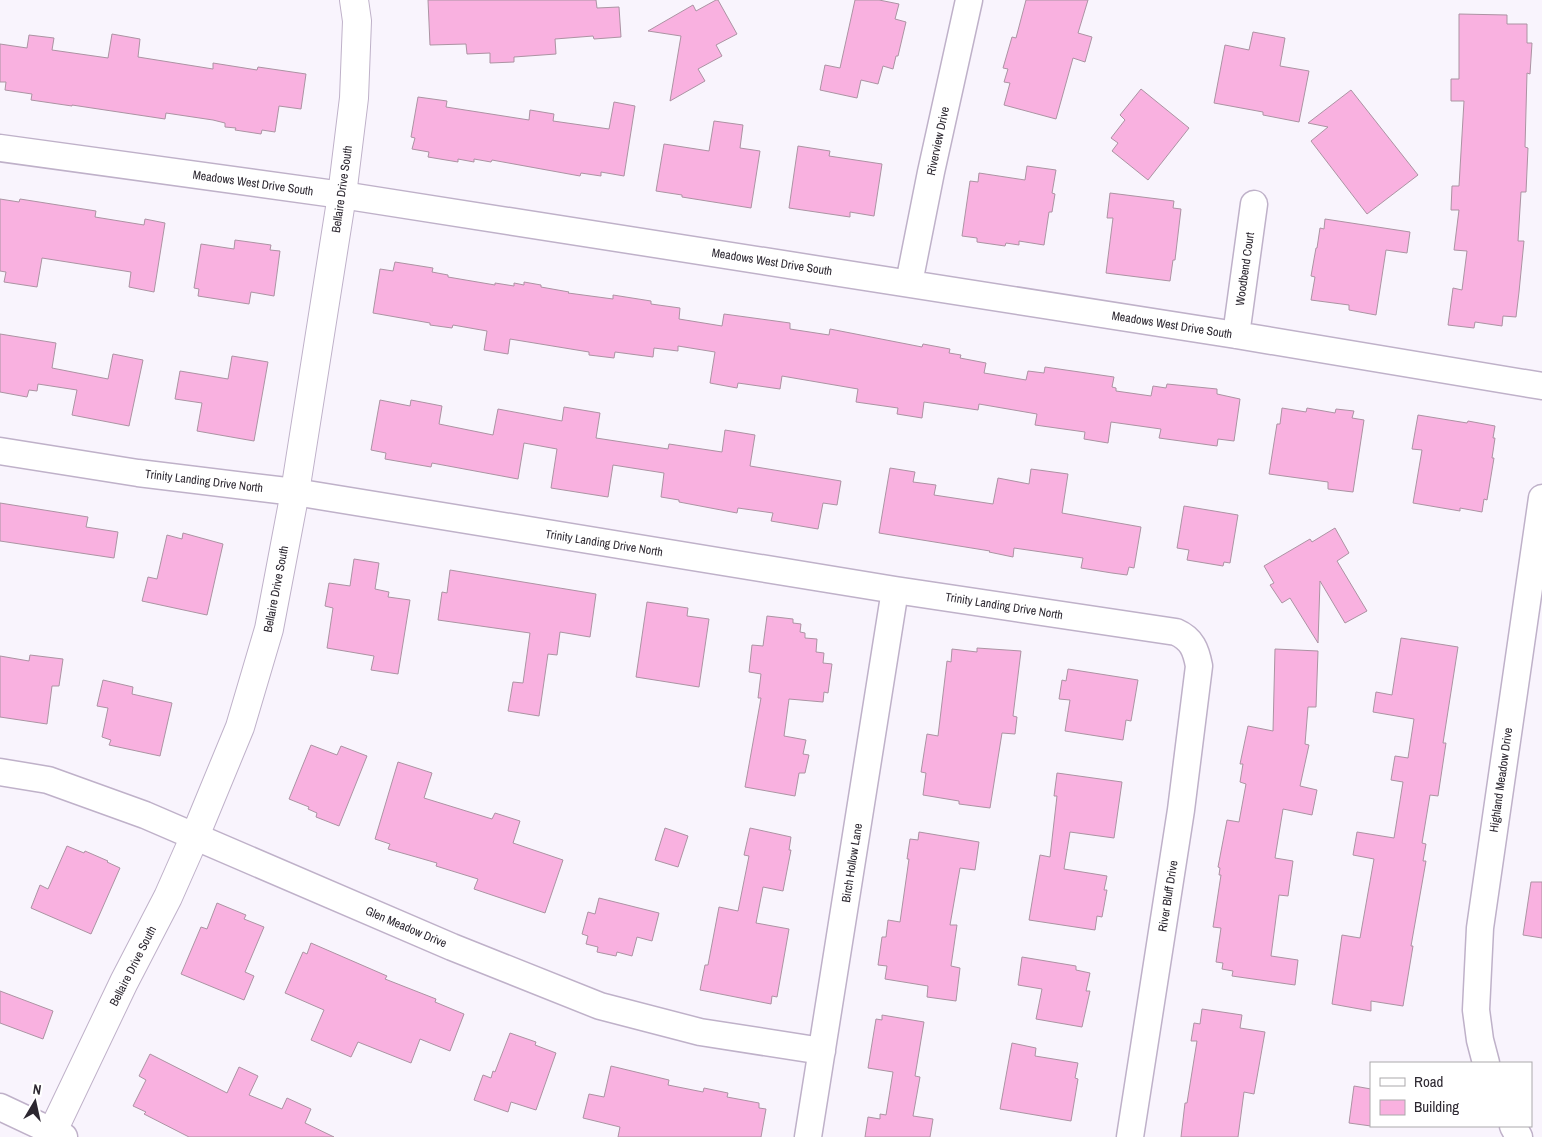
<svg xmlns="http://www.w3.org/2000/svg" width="1542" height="1137" viewBox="0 0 1542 1137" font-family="'Archivo Narrow',sans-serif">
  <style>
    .building { fill: #f9b1e0; stroke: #ac93a3 }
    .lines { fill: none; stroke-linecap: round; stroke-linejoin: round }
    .minor-casing { stroke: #bfb1c9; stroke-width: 29 }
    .tertiary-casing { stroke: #bfb1c9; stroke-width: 30 }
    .minor { stroke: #fff; stroke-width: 26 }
    .tertiary { stroke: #fff; stroke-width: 28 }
    .labels { text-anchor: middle; stroke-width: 4; stroke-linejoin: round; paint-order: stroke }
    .street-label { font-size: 12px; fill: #2c2730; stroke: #fff }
  </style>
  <rect width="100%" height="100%" fill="#f9f4fd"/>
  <path class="building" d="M428,0h168l1,8 22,-1 2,30 -27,2 -1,-3 -38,3 1,15 -42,3v5l-24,1v-10l-23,1 -1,-10 -36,1z
    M716,0h2l19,34 -21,11 6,11 -24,13 7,12 -35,20 11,-65 -33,-5 45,-26 3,6z
    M855,0h24l20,4 -4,15 11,3 -8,34h-2l-3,13 -10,-3 -5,18 -17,-4 -4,18 -37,-8 5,-25 15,3z
    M1026,0h62l-10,33 14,4 -7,25 -12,-4 -17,61 -52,-14 6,-22 -6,-1 4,-13 -5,-1 9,-31 4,1z
    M1459,14l48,1v9h20v19h5l-2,31 -3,-1 -2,74 3,1 -2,44h-5l-3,49h6l-5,51 -3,25 -13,-1 -1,10 -27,-4 -1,6 -26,-3 5,-37 9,2 5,-39 -13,-1 5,-40h-8l1,-24h7l5,-85h-13v-22h8z
    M1253,32l32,6 -5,28 29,5 -10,51 -36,-7v-3l-49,-9 11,-58 24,5z
    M112,34l28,5 -2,18 75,12v-6l44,7 1,-3 48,7 -5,35 -22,-3 -4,26 -13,-2 -1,4 -26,-4 1,-2 -11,-1v-4l-12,-3 -47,-7 -1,6 -93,-14v1l-41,-6 1,-6 -27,-4 1,-8h-6v-38l27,4 2,-13 25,3 -2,12 56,8z
    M1141,89l48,39 -41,52 -36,-29 6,-8 -7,-5 14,-18 -5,-5z
    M1351,90l67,85 -51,39 -56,-73 17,-14 -20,-4z
    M418,97l29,4 -1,6 83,13 1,-10 24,4 -1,7 56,8 5,-27 21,4 -11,70 -23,-4v4l-20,-3 -1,3 -88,-16 -1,2 -17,-3v3l-16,-3v3l-30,-5 1,-5 -17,-3 3,-11 -4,-1z
    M714,121l29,4 -3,23 20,3 -9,57 -69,-11v-2l-26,-4 8,-47 45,7z
    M798,146l32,5 -1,5 53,8 -8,52 -24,-4v5l-61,-9z
    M1027,166l29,4 -4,23 3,1 -3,18h-3l-5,33 -25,-4v4l-13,-2 -1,3 -28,-4v-4l-15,-2 8,-55 8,1 1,-9 46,7z
    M1110,193l64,8 -1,7 8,1 -6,51h-2l-3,21 -64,-8 7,-55h-6z
    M0,199l19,3 1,-3 76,12 -1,6 49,8 1,-6 20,4 -11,69 -25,-5 2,-15 -89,-14 -5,29 -33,-5 2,-10 -6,-1z
    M1325,219l85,13 -3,21 -21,-3 -10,65 -27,-5v-5l-38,-5 4,-23 -4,-1 5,-28h1l3,-20 4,1z
    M235,240l36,5 -1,5 10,1 -6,45 -23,-4 -2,12 -51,-8 1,-7 -5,-1 7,-44 33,5z
    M395,262l38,6 -1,4 16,3v2l47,8v-2l19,3v-3l10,2v-3l17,3v2l28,5 -1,1 45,6v-4l38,6v3l29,4 -1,11 43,7 2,-12 66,9v6l39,6 1,-6 92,18 1,-3 27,5 -1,4 12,2 -1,3 26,5 -2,10 42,7 2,-9 16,2 1,-6 69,10 -2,10 4,1v3l35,5 2,-10 13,2 1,-4 50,5v5l23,5 -6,42 -16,-2 -1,7 -58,-8 2,-9 -50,-7 -3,21 -24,-4 1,-7 -50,-7 2,-11 -58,-10 -1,6 -54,-8 -2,16 -25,-4 1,-6 -42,-6 2,-13 -76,-13 -2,13 -42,-6 -1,5 -27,-5 5,-31 -37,-6v5l-24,-3 -1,9 -38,-5 -1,6 -25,-3v-3l-79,-13 -2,15 -24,-4 3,-19 -34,-6 -1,3 -22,-3v-2l-57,-10 7,-44 13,2z
    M0,334l56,9 -4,25 56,11 5,-25 30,6 -14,66 -57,-11 5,-25 -39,-6 -1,7 -8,-1 -2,7 -27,-5z
    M232,356l36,6 -14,79 -57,-10 5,-28 -27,-4 5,-28 48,8z
    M380,400l30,6 1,-6 31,6 -3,18 54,11 5,-26 64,12 2,-14 36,6 -4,25 72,11 1,-5 53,8 3,-22 30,5 -5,31 91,15 -4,24 -14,-2 -5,26 -47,-8 2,-8 -35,-5 -1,5 -58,-11v-2l-18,-3 3,-24 -51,-8 -5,32 -57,-9 6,-39 -33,-6 -6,36 -86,-16 -1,4 -46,-8 1,-6 -15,-3z
    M1282,408l24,4 1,-4 28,5 1,-4 18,2 -2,7 12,2 -11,72 -25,-3v-7l-59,-8 8,-50h3z
    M1418,415l49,8 1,-2 27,5 -2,12h2l-3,20h2l-7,42 -3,-1 -2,13 -22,-4v3l-47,-8 9,-53 -10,-1z
    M890,468l25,4 -2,10 23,3 -2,10 59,9 5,-26 31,6 2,-15 37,5 -6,39 79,14 -7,41 -5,-1 -2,8 -15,-2 -31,-5 2,-10 -69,-10 -1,9 -24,-5 1,-1 -111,-18z
    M0,503l88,14 -2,10 32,5 -4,26 -114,-17z
    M1184,506l54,9 -8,48 -6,-1 -1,4 -36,-6 2,-10 -12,-2z
    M1335,528l14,25 -12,8 30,50 -22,12 -25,-42 -2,62 -28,-45 -8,5 -12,-18 4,-2 -10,-17 46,-27 2,3z
    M183,533l40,11 -16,71 -65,-14 6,-24 9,2 10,-44 15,4z
    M354,559l25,4 -4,26 14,3 -1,5 22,3 -12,74 -27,-4 3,-14 -47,-8 6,-40 -8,-2 4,-23 21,3z
    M450,570l146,24 -6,43 -30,-5 -3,23 -9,-1 -9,62 -31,-5 5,-29 10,1 7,-50 -92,-13 4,-28 5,1z
    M647,602l41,6 -1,8 22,3 -10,68 -63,-10z
    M767,616l26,3v4l8,1 -1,8 5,1v5l12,1 -1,13 8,1 -1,10 9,1 -4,29 -4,-1 -1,10 -34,-3 -5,37 22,4 -3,14 6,1 -4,18h-6l-4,23 -50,-9 16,-89h-3l3,-24 -12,-2 3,-27 11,1z
    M1401,638l57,9 -15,96h3l-8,53 -8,-1 -8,48 4,1 -3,17h3l-15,85h2l-10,60 -32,-5v10l-39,-7 10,-69 18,3 14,-79 -21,-4 4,-23 37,6 9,-56 -12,-2 4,-24 13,2 6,-39 -41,-7 3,-20 16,3z
    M977,648l44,3 -8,65 4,1 -2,17 -13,-1 -12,75 -31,-4v-3l-36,-6 3,-22 -5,-1 6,-38 11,2 9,-75 4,1 1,-13 25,3z
    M1275,649l43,2 -2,56h-8l-3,37 4,1 -9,41 17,4 -5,25 -29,-6 -8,49 18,3 -5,35 -9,-1 -8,61 27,4 -3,25 -63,-9 1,-5 -11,-2 1,-6 -7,-1 5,-34 -8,-1 8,-52h-2l1,-7 -2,-1 9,-47 12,2 7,-38 -6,-2 3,-18h-3l8,-38 25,5z
    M30,655l33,4 -4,27h-7l-5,38 -47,-7v-61l29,5z
    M1068,669l70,11 -7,41 -5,-1 -3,20 -58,-9 5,-31 -11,-1 3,-19 4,1z
    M103,680l30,7 -1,7 40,9 -12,53 -51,-11 2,-5 -9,-3 6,-29 -11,-2z
    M311,745l26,10 4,-9 26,10 -28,70 -23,-9 1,-4 -9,-4 1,-2 -20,-8z
    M398,762l34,11 -8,25 68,21 3,-6 25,8 -7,22 50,17 -18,53 -71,-24 4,-10 -42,-13 1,-3 -49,-14 2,-5 -15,-5z
    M1057,773l65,9 -8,56 -44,-6 -6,37 43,7 -3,14h3l-5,27 -5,-1 -2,14 -66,-10 11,-65 10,2 7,-61h-3z
    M665,828l23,8 -10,31 -23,-7z
    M750,828l41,9 -2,13h2l-8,41 -20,-4 -7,36 33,6 -12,68 -5,-1 -1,8 -71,-14 5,-25h3l11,-58 19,4 11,-55 -5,-1z
    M919,832l60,10 -4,28 -15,-2 -10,57h7l-6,41 9,2 -4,33 -29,-4 1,-11 -43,-7 2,-13 -9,-1 4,-28h4l2,-17 12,2 9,-63h-2l3,-20 8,1z
    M67,846l17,7 1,-2 23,10 -1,1 13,6 -29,66 -60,-26 9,-23 8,4z
    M1531,882h11v56l-19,-3z
    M599,898l60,15 -7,28 -15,-4 -5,19 -15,-4 -1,4 -19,-4 1,-5 -12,-3 2,-8 -6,-2 6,-22 7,2z
    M217,903l29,12 -2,4 20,8 -19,45 9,4 -10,24 -63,-26 20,-47 6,2z
    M311,943l76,33 -2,3 51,20 -1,3 29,12 -14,37 -30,-12 -9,24 -53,-21 -7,15 -40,-17 13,-30 -39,-17 18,-41 4,2z
    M1022,957l54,9v4l14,3 -4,18h4l-8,36 -46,-8 6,-30 -24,-4z
    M0,991l53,20 -10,28 -43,-16z
    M1202,1009l40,6 -2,13 25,4 -11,62 -10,-2 -6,45h-57l4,-34h2l10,-62h-6l3,-18 6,1z
    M882,1015l42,7 -9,54 5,1 -7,39 20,3 -3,18h-65l3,-20 12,2v-5l6,1 7,-43 -25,-4 8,-49 6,1z
    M510,1033l26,9 -1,3 21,8 -20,57 -25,-8 -3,10 -34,-12 9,-25 8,3 2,-7 2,1z
    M1012,1043l24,5 -1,8 43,7 -3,15 3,1 -7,42 -71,-12z
    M150,1054l77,39 12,-26 19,9 -9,19 33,14 5,-11 24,11 -6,14 29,14h-145l-45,-23 2,-2 -13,-6 13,-26 -7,-4z
    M611,1066l58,14 -1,5 35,7 1,-4 24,5 -1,4 32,6v5l7,1 -5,28h-143l2,-10 -37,-9 6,-24 15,3z
    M1354,1086l17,3v37l-22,-3z"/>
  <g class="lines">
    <defs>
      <path id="minor" d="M0,148l342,47 894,140 306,51
        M909,283l22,-111 38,-172
        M1236,335l18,-131
        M0,451l138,22 157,19 600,98 281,42c16,7 20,18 23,34l-18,144 -51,327
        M0,772l48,8 97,35 307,132 148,59 100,26 122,19
        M1486,1063l-6,-23 -4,-30 4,-82 62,-430
        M0,1107l64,30
        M1513,1126l6,11
        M808,1137l87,-547"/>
      <path id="tertiary" d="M50,1137l74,-155 44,-85 27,-61 45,-109 29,-98 26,-137 47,-297 12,-97 3,-77 -3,-21"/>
    </defs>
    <use href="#minor" class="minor-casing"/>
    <use href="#tertiary" class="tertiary-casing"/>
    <use href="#minor" class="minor"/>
    <use href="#tertiary" class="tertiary"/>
  </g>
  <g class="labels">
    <g class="street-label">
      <text transform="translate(938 141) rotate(-78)" y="4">Riverview Drive</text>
      <text transform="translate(253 183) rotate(8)" y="4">Meadows West Drive South</text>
      <text transform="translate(342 189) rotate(-82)" y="4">Bellaire Drive South</text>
      <text transform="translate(772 262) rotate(9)" y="4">Meadows West Drive South</text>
      <text transform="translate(1245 269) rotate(-82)" y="4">Woodbend Court</text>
      <text transform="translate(1172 325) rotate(9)" y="4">Meadows West Drive South</text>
      <text transform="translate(204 481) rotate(7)" y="4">Trinity Landing Drive North</text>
      <text transform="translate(604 543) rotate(9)" y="4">Trinity Landing Drive North</text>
      <text transform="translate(276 589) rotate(-79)" y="4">Bellaire Drive South</text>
      <text transform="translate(1004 606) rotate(9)" y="4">Trinity Landing Drive North</text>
      <text transform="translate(1501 780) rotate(-82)" y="4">Highland Meadow Drive</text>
      <text transform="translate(852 863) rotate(-81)" y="4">Birch Hollow Lane</text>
      <text transform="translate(1168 896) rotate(-81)" y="4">River Bluff Drive</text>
      <text transform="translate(406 927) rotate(23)" y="4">Glen Meadow Drive</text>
      <text transform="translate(133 966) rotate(-63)" y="4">Bellaire Drive South</text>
    </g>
  </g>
  <rect x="1370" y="1062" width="162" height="65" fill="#ffffff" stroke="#aba9ac"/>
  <rect x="1380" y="1078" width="25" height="8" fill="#ffffff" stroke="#aba9ac"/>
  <text x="1414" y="1087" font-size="15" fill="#2c2730">Road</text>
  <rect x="1380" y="1100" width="25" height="15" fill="#f9b1e0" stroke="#aba9ac"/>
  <text x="1414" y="1112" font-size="15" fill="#2c2730">Building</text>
  <g transform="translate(35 1102) rotate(9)" stroke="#ffffff" stroke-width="4" paint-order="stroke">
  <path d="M0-4L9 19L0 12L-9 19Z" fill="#2c2730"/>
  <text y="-8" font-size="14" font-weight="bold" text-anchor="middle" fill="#2c2730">N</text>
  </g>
</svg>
